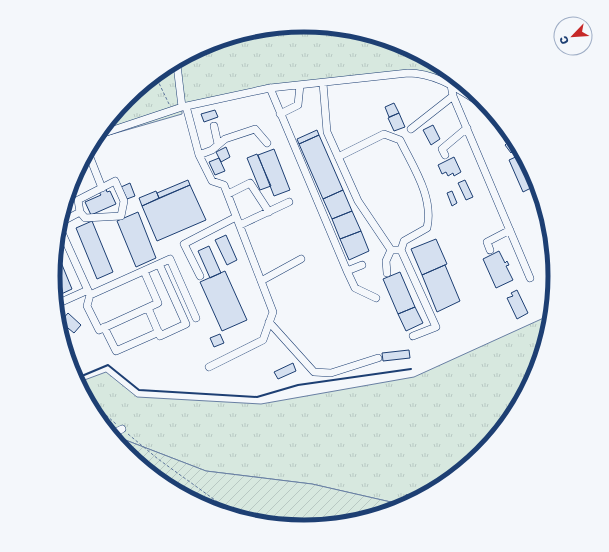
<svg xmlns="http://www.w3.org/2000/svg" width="609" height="552" viewBox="0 0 609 552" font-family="Rubik,sans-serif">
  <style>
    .grass { fill: url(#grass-tufts); stroke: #687fa3 }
    .garden { fill: url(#garden-furrows); stroke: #687fa3 }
    .building { fill: #d5e0f0; stroke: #1d3f73 }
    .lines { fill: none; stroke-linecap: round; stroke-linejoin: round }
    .minor-casing { stroke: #1d3f73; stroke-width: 8 }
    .path { stroke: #5e769c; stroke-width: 1; stroke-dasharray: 3 2; stroke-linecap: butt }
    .minor { stroke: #f4f7fb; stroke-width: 7 }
    .wall { stroke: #1d3f73; stroke-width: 2 }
    .rim { fill: none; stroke: #1d3f73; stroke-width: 5 }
  </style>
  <defs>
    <pattern id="grass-tufts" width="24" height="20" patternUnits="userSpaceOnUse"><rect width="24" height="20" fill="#d7e8df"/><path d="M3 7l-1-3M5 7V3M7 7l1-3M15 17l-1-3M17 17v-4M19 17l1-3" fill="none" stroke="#b8c8c3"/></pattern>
    <pattern id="garden-furrows" width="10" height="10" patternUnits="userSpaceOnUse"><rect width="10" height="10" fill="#d7e8df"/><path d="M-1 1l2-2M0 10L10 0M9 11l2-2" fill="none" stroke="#b8c8c3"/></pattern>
  </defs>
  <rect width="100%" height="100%" fill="#f4f7fb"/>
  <path class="grass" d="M305,25l96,19 79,53 -2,5 -57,-29 -151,15 -88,19v7l-80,23 25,-39 82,-54z
    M548,316l-12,56 -54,82 -78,51 -92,-21 -106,-13 -91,-35 -36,-54 27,-10 31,25 124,7 153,-27z"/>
  <path class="garden" d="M115,436l91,35 106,13 92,21 -4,3 -96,19 -96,-19 -81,-55z"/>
  <path class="building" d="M394,103l5,10 -10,4 -4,-10z
    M215,110l3,7 -14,5 -3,-8z
    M399,113l6,14 -11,4 -6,-13z
    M433,125l7,14 -9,6 -8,-15z
    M317,130l2,5 -20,9 -2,-5z
    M319,135l24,55 -20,9 -24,-55z
    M509,141l6,7 -4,5 -6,-8z
    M226,147l4,10 -9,5 -5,-10z
    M274,149l16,41 -16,6 -16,-41z
    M257,154l14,32 -11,4 -13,-32z
    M520,155l11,17 6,13 -14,7 -14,-32z
    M454,157l7,15 -7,4 -1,-3 -5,3 -2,-4 -4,2 -4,-9z
    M219,158l6,13 -10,4 -6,-13z
    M188,180l2,5 -31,13 -2,-5z
    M465,180l8,17 -7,3 -8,-17z
    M130,183l5,13 -8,3 -6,-12z
    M190,185l16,35 -49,21 -15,-35z
    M106,189l1,3 3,-1 6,13 -25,11 -6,-13 16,-7 -2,-3z
    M343,190l9,21 -20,8 -9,-20z
    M156,191l3,7 -17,8 -3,-8z
    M452,191l5,12 -5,3 -5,-13z
    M352,211l9,20 -21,8 -8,-20z
    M138,212l18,46 -20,9 -19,-46z
    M92,221l21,51 -16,7 -21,-51z
    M361,231l8,20 -20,9 -9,-21z
    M226,235l11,25 -10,5 -12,-25z
    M436,239l11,25 -25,11 -11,-26z
    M209,246l12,27 -11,5 -12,-27z
    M499,251l6,12 2,-2 2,4 -3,1 7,14 -17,8 -13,-29z
    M58,255l14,34 -15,7 -3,-20z
    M445,265l15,36 -23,11 -15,-37z
    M225,271l22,49 -25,11 -22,-49z
    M400,272l15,35 -17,7 -15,-35z
    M517,290l11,23 -11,6 -10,-21 6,-2 -2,-3z
    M415,307l8,16 -17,8 -8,-17z
    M68,313l13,12 -7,8 -11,-9 -1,-4z
    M220,334l4,9 -10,4 -4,-9z
    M409,350l1,8 -27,3 -1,-8z
    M293,363l3,8 -18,8 -4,-7z"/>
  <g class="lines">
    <defs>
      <path id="minor" d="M177,65l5,42
        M323,83l4,49 31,69 33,49h10l35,77 -23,9
        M451,85l2,11 77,182
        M270,88l77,183
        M186,106l13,49 13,26 12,4 49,127 -10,28 -54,27
        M280,114l18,-9 2,-20
        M214,126l4,18
        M411,129l42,-33
        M104,133l78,-26 88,-19 138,-15c31,0 55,20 81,35
        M89,155l13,33
        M199,155l13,-5 13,-11 30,-10 12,14
        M445,155l-3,-6 25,-21
        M338,157l46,-23 16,6c13,27 34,57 27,88l-23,13 -3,9
        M115,181l9,20 -3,15 -36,2 -5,-6 -2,-12z
        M228,194l22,-11 19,29
        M65,220l15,-8
        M240,225l49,-23
        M62,233l28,62 80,-36 26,59
        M490,250l-3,-8 23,-12
        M362,265l-15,6 8,17 21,10
        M387,273l-1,-12 5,-11
        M200,276l-16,-32 52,-27
        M261,281l40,-22
        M90,295l-3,11 12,24 59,-27 -14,-32
        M59,303l29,-13
        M148,308l12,28 26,-12 -27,-60
        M269,322l45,50 17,1 47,-15
        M104,327l12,24 43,-19
        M114,433l8,-4
        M399,508l9,-10 5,2"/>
    </defs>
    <use href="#minor" class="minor-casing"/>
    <path class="path" d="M157,79l12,25
      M95,405l21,19
      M128,434l30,25 75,54"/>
    <use href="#minor" class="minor"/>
    <path class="wall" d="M77,378l31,-13 31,25 118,7 41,-12 113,-16"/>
  </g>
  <path d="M0 0H609V552H0ZM60 276a244 244 0 1 1 488 0a244 244 0 1 1-488 0Z" fill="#f4f7fb" fill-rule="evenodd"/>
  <path class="rim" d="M60 276a244 244 0 1 1 488 0a244 244 0 1 1-488 0Z"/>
  <g transform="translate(573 36) rotate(245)"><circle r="19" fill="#f4f7fb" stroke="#9eadc5"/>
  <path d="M0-3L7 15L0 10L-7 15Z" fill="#c62828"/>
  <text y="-6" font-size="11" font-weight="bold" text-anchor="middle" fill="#1d3f73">С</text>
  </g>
</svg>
